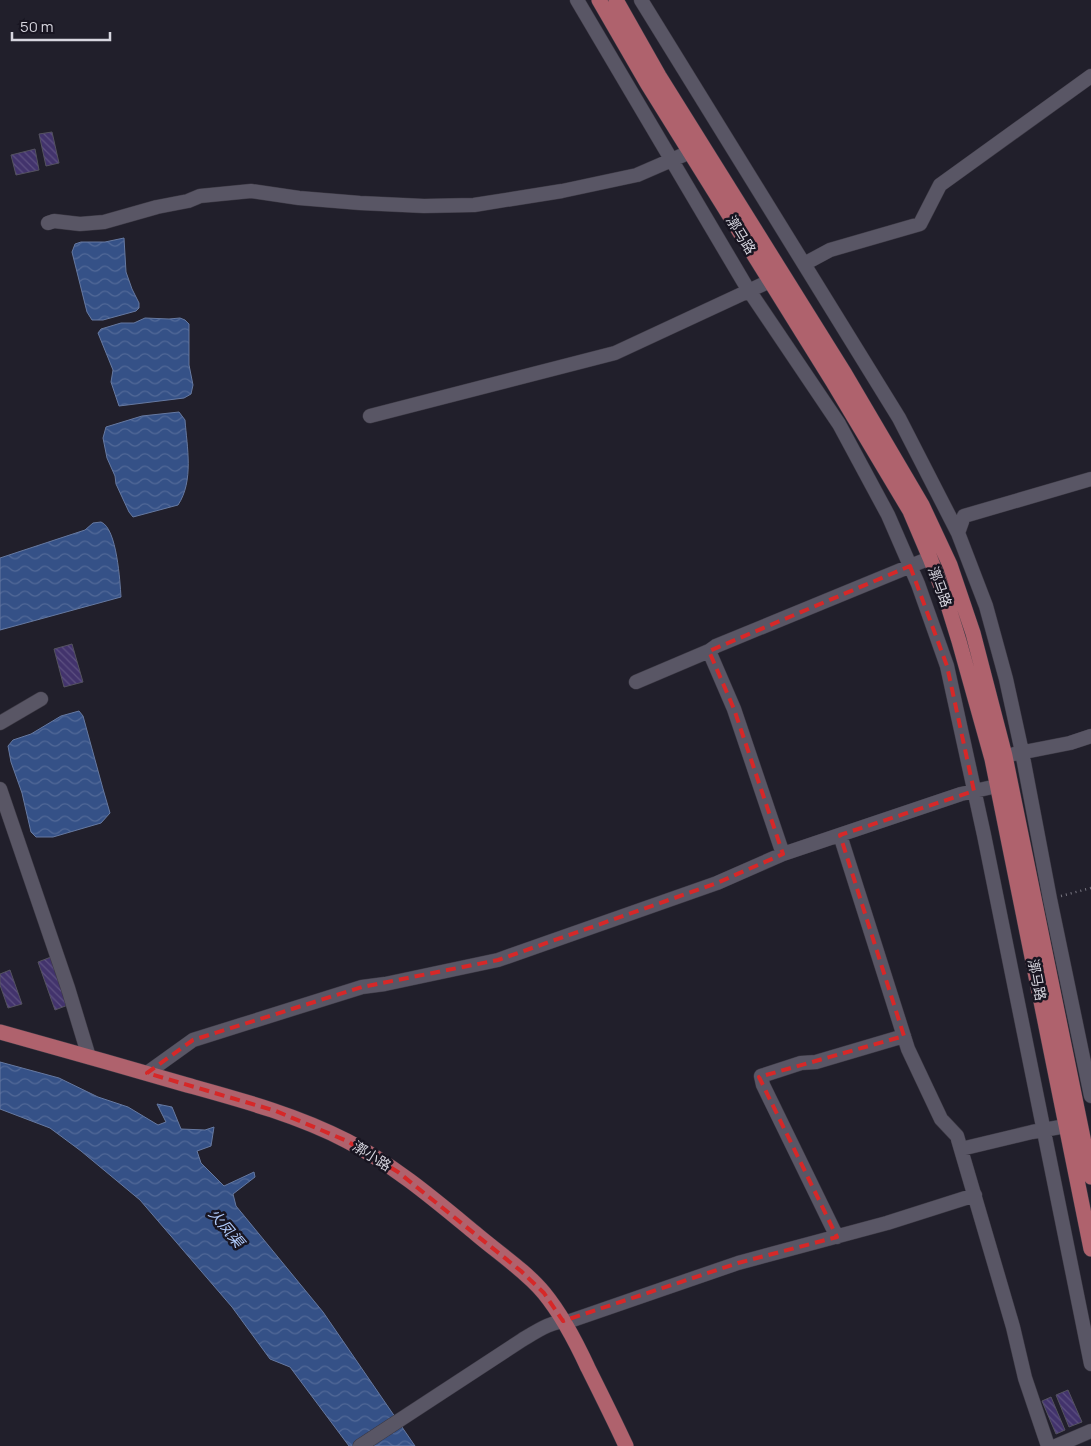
<svg xmlns="http://www.w3.org/2000/svg" width="1091" height="1446" viewBox="0 0 1091 1446" font-family="Manrope,'Noto Sans SC',sans-serif">
  <style>
    .water { fill: url(#water-waves); stroke: #6679a1 }
    .building { fill: url(#building-back-hatch); stroke: #545260 }
    .lines { fill: none; stroke-linecap: round; stroke-linejoin: round }
    .street-casing { stroke: #3c3944; stroke-width: 15 }
    .primary-casing { stroke: #3c3944; stroke-width: 16 }
    .path { stroke: #797782; stroke-width: 2.5; stroke-dasharray: 1 4; stroke-linecap: butt }
    .street { stroke: #595665; stroke-width: 14 }
    .primary { stroke: #af626d; stroke-width: 15 }
    .marked { fill: none; stroke: #d62828; stroke-width: 4; stroke-dasharray: 10 6; stroke-linejoin: round }
    .labels { text-anchor: middle; stroke-width: 5; stroke-linejoin: round; paint-order: stroke }
    .street-label { font-size: 14px; fill: #d7d6df; stroke: #181521 }
    .water-label { font-size: 15px; font-style: italic; fill: #b2cdfe; stroke: #181521 }
  </style>
  <defs>
    <pattern id="water-waves" width="16" height="10" patternUnits="userSpaceOnUse" patternTransform="scale(1.25)"><rect width="16" height="10" fill="#355187"/><path d="M0 5q4-4 8 0t8 0" fill="none" stroke="#526998"/></pattern>
    <pattern id="building-back-hatch" width="6" height="6" patternUnits="userSpaceOnUse" patternTransform="scale(1.25)"><rect width="6" height="6" fill="#42336c"/><path d="M-1 5l2 2M0 0l6 6M5-1l2 2" fill="none" stroke="#5d5081"/></pattern>
  </defs>
  <rect width="100%" height="100%" fill="#211f2b"/>
  <path class="water" d="M124,238l2,34 6,17 7,14v5l-3,3 -33,9h-11l-5,-8 -15,-60 3,-8 6,-2h24z
    M145,318l24,1 11,-1 5,2 4,4v41l4,20 -2,9 -7,4 -65,8 -8,-24 2,-12 -15,-37 3,-4 20,-6h13z
    M179,412l6,8c2,27 9,61 -7,85l-45,12 -4,-5 -13,-28 -1,-8 -8,-18 -4,-20 3,-11 36,-11z
    M101,522c16,6 19,60 20,75l-121,33v-72l85,-28 8,-7z
    M79,711l4,5 20,73 7,24 -9,10 -48,14h-17l-5,-5 -9,-39 -11,-31 -3,-16 5,-6 18,-6 30,-18z
    M0,1062l59,16 39,19 30,10 30,18 8,-3 -9,-18 15,3 9,22 24,1 9,-3 -3,19 -14,5 4,12 23,23 30,-14 1,5 -22,17 3,12 87,106 92,134h-66l-59,-79 -20,-8 -38,-52 -92,-107 -59,-49 -31,-23 -50,-19z"/>
  <path class="building" d="M52,132l7,31 -13,3 -7,-32z
    M35,149l4,21 -23,5 -5,-20z
    M72,644l11,38 -19,5 -10,-38z
    M51,957l17,48 -13,5 -17,-48z
    M10,970l12,34 -14,4 -8,-23v-11z
    M1068,1390l14,32 -13,5 -13,-32z
    M1051,1397l14,33 -9,4 -14,-33z"/>
  <g class="lines">
    <defs>
      <path id="street" d="M577,0l169,286 93,138 49,91 30,69 29,82 37,169 107,529
        M641,0l258,418 59,115 28,73 20,73 16,73 28,147 41,197
        M48,223l6,-2 26,3 24,-2 53,-15 31,-6 12,-5 51,-5 48,7 61,5 64,3 50,-1 88,-14 75,-16 53,-23
        M804,264l26,-14 90,-26 20,-39 151,-109
        M370,416l245,-63 155,-72
        M958,533l6,-17 127,-37
        M709,651l25,58 49,145
        M636,682l73,-31 7,-5 214,-88
        M0,723l41,-24
        M1014,754l56,-11 21,-7
        M0,789l68,199 21,69
        M840,835l68,214 33,70 16,17 56,191 12,51 23,68
        M147,1073l46,-33 169,-53 23,-3 113,-24 219,-77 66,-29 178,-60 36,-8
        M961,1149l71,-17 34,-6
        M837,1237l-74,-152 -2,-9 40,-13 15,-1 88,-26
        M360,1446l162,-106c15,-9 31,-20 48,-19l168,-58 149,-40 88,-28
        M1056,1446l35,-15"/>
      <path id="primary" d="M599,0l48,83 186,299 77,129 20,47 16,41 13,42 33,118 99,490
        M616,0l43,76 186,298 77,131 28,60 23,68 32,123 86,421
        M0,1032c62,17 125,35 187,53 54,15 110,30 160,56 47,24 88,59 128,92 22,19 51,38 69,60 18,22 32,49 44,75 13,26 26,52 38,78"/>
    </defs>
    <use href="#street" class="street-casing"/>
    <use href="#primary" class="primary-casing"/>
    <path class="path" d="M1061,896l30,-8"/>
    <use href="#street" class="street"/>
    <use href="#primary" class="primary"/>
  </g>
  <path class="marked" d="M910,566l37,100 27,125 -134,44 64,201 -145,41 78,160 -99,26 -175,58 -19,-28 -23,-22 -123,-99 -51,-31 -71,-30 -129,-38 46,-33 169,-53 136,-27 219,-77 66,-29 -49,-145 -25,-58z"/>
  <g class="labels">
    <g class="street-label">
      <text transform="translate(741 235) rotate(58)" y="5">漷马路</text>
      <text transform="translate(940 587) rotate(70)" y="5">漷马路</text>
      <text transform="translate(1037 980) rotate(79)" y="5">漷马路</text>
      <text transform="translate(372 1156) rotate(32)" y="5">漷小路</text>
    </g>
    <g class="water-label">
      <text transform="translate(226 1228) rotate(50)" y="5">火凤渠</text>
    </g>
  </g>
  <path d="M12 32v8h98v-8" fill="none" stroke="#d7d6df" stroke-width="2.5"/>
  <text x="20" y="32" font-size="15" fill="#d7d6df" stroke="#181521" stroke-width="4" paint-order="stroke">50 m</text>
</svg>
